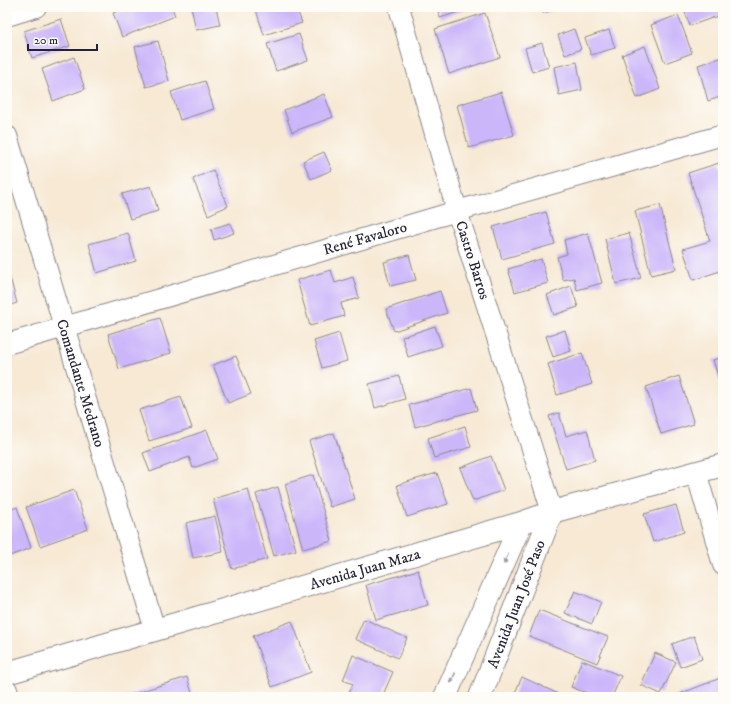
<svg xmlns="http://www.w3.org/2000/svg" width="730" height="704" viewBox="0 0 730 704" font-family="'IM FELL DW Pica',serif">
  <style>
    .building { fill: #cbb6fa }
    .lines { fill: none; stroke-linecap: round; stroke-linejoin: round }
    .minor-casing { stroke: #8c8688; stroke-width: 22 }
    .secondary-casing { stroke: #8c8688; stroke-width: 24 }
    .minor { stroke: #fff; stroke-width: 20 }
    .secondary { stroke: #fff; stroke-width: 22 }
    .oneway { fill: #9c9ca7 }
    .labels { text-anchor: middle; stroke-width: 3; stroke-linejoin: round; paint-order: stroke }
    .street-label { font-size: 15px; fill: #22223b; stroke: #fdfcf7 }
  </style>
  <rect width="100%" height="100%" fill="#fdfcf7"/>
  <filter id="ink" filterUnits="userSpaceOnUse"><feTurbulence type="fractalNoise" baseFrequency=".025" numOctaves="2"/><feDisplacementMap in="SourceGraphic" scale="8" xChannelSelector="R" yChannelSelector="G"/><feConvolveMatrix kernelMatrix="1 2 1 2 8 2 1 2 1" color-interpolation-filters="sRGB"/></filter>
  <filter id="wash" filterUnits="userSpaceOnUse"><feTurbulence type="fractalNoise" baseFrequency=".012" numOctaves="4" result="noise"/><feDisplacementMap in="SourceGraphic" scale="16" xChannelSelector="R" yChannelSelector="G"/><feGaussianBlur stdDeviation="0.9" result="paint"/><feColorMatrix in="noise" values="0 0 0 0 0 0 0 0 0 0 0 0 0 0 0 0 0 1.4 0 .05"/><feComposite in="paint" operator="in"/></filter>
  <g filter="url(#wash)">
    <rect width="100%" height="100%" fill="#f7e9d4"/>
    <g id="blocks">
      <path class="building" d="M128,7h44l3,9 -53,21 -9,-24z
        M191,7h25l4,18 -24,5z
        M255,7h41l6,16 -38,12z
        M437,7h36l-33,11z
        M541,7h15l1,2 -14,4z
        M683,7h40v7l-33,12z
        M485,13l15,44 -51,17 -14,-45z
        M678,15l14,38 -27,10 -14,-38z
        M61,19l9,27 -38,12 -8,-27z
        M574,29l7,20 -16,6 -7,-20z
        M609,30l6,18 -24,7 -6,-17z
        M299,34l9,26 -32,11 -9,-27z
        M158,41l11,40 -23,6 -11,-40z
        M542,43l7,24 -17,5 -7,-24z
        M645,46l15,43 -23,9 -15,-43z
        M74,57l11,32 -32,12 -11,-32z
        M723,57v39l-15,5 -10,-36z
        M577,62l5,28 -23,5 -5,-28z
        M205,81l9,28 -34,11 -9,-28z
        M501,92l13,43 -45,13 -12,-43z
        M324,94l9,23 -41,15 -8,-22z
        M324,152l8,18 -21,9 -8,-18z
        M719,163l4,13v103l-3,-8 -27,9 -10,-31 27,-8 -22,-68z
        M213,170l15,36 -20,9 -15,-36z
        M151,186l7,25 -28,8 -8,-25z
        M660,205l16,64 -25,6 -16,-64z
        M546,212l9,32 -53,15 -9,-32z
        M230,223l4,10 -20,7 -3,-11z
        M128,233l8,28 -39,12 -8,-29z
        M588,233l14,50 -25,7 -3,-12 -11,2 -6,-23 10,-3 -3,-14z
        M629,233l12,45 -25,6 -11,-45z
        M409,255l7,25 -26,6 -6,-24z
        M541,259l7,24 -33,9 -7,-23z
        M331,270l4,13 18,-6 6,21 -18,5 3,13 -34,10 -13,-46z
        M9,274l8,29 -10,3v-31z
        M571,286l7,21 -24,8 -7,-20z
        M440,291l7,22 -53,18 -8,-22z
        M160,318l11,35 -52,16 -11,-35z
        M435,326l7,20 -34,11 -6,-20z
        M565,330l6,21 -18,6 -7,-21z
        M339,333l8,28 -25,7 -8,-27z
        M582,353l10,31 -35,11 -9,-31z
        M236,356l15,38 -23,9 -15,-38z
        M723,357v35l-10,-32z
        M399,376l6,23 -30,9 -6,-24z
        M679,376l15,48 -33,10 -15,-47z
        M471,388l6,22 -62,17 -6,-22z
        M181,397l11,31 -43,13 -10,-31z
        M559,413l7,23 21,-6 8,30 -29,9 -17,-53z
        M465,426l6,21 -37,11 -6,-20z
        M207,430l11,29 -25,9 -4,-11 -39,15 -7,-19z
        M334,433l21,66 -25,8 -21,-66z
        M491,456l13,34 -31,11 -13,-33z
        M437,473l11,31 -41,13 -10,-32z
        M313,475l19,66 -29,8 -18,-65z
        M278,487l18,63 -22,6 -18,-62z
        M248,489l19,70 -35,10 -19,-70z
        M74,490l14,39 -48,17 -14,-39z
        M676,505l8,27 -31,10 -9,-28z
        M17,507l14,41 -24,9v-46z
        M215,516l8,36 -30,6 -7,-35z
        M418,570l10,35 -52,15 -10,-35z
        M575,591l26,11 -9,22 -27,-11z
        M539,610l69,27 -11,26 -68,-27z
        M364,619l43,19 -9,20 -43,-19z
        M292,621l19,51 -39,15 -19,-51z
        M694,636l8,23 -22,8 -8,-23z
        M655,653l21,9 -15,32 -20,-9z
        M353,655l40,17 -11,25h-35l6,-13 -10,-4z
        M582,660l39,16 -9,21h-15l-26,-10z
        M187,677l6,19 -3,1h-67z
        M522,677l43,20h-52z
        M723,677v14l-13,6h-38z"/>
    </g>
  </g>
  <g filter="url(#ink)">
    <use href="#blocks" fill-opacity="0" stroke="#8c8688" stroke-width="1"/>
    <g class="lines">
      <defs>
        <path id="minor" d="M399,7l58,204 95,301
          M7,16l29,-9
          M7,136l148,494
          M7,344l450,-133 266,-76
          M696,472l27,93
          M7,690l2,7"/>
        <path id="secondary" d="M7,673l148,-43 366,-107 31,-11 171,-47
          M445,697l76,-174
          M480,697l72,-185"/>
      </defs>
      <use href="#minor" class="minor-casing"/>
      <use href="#secondary" class="secondary-casing"/>
      <use href="#minor" class="minor"/>
      <use href="#secondary" class="secondary"/>
    </g>
    <defs><path id="oneway-solid" d="M-6-.8H1V-3.2L6.5 0L1 3.2V.8H-6Z"/></defs>
    <g class="oneway">
      <use href="#oneway-solid" transform="translate(506 559) rotate(114)"/>
      <use href="#oneway-solid" transform="translate(453 678) rotate(114)"/>
    </g>
  </g>
  <g class="labels">
    <g class="street-label">
      <text transform="translate(365 238) rotate(-16)" y="5">René Favaloro</text>
      <text transform="translate(473 260) rotate(72)" y="5">Castro Barros</text>
      <text transform="translate(81 383) rotate(73)" y="5">Comandante Medrano</text>
      <text transform="translate(365 569) rotate(-16)" y="5">Avenida Juan Maza</text>
      <text transform="translate(516 604) rotate(-69)" y="5">Avenida Juan José Paso</text>
    </g>
  </g>
  <rect width="730" height="704" fill="none" stroke="#fdfcf7" stroke-width="24"/>
  <path d="M28 44v6h69v-6" fill="none" stroke="#22223b" stroke-width="2"/>
  <text x="34" y="44" font-size="12" fill="#22223b" stroke="#fdfcf7" stroke-width="3" paint-order="stroke">20 m</text>
</svg>
